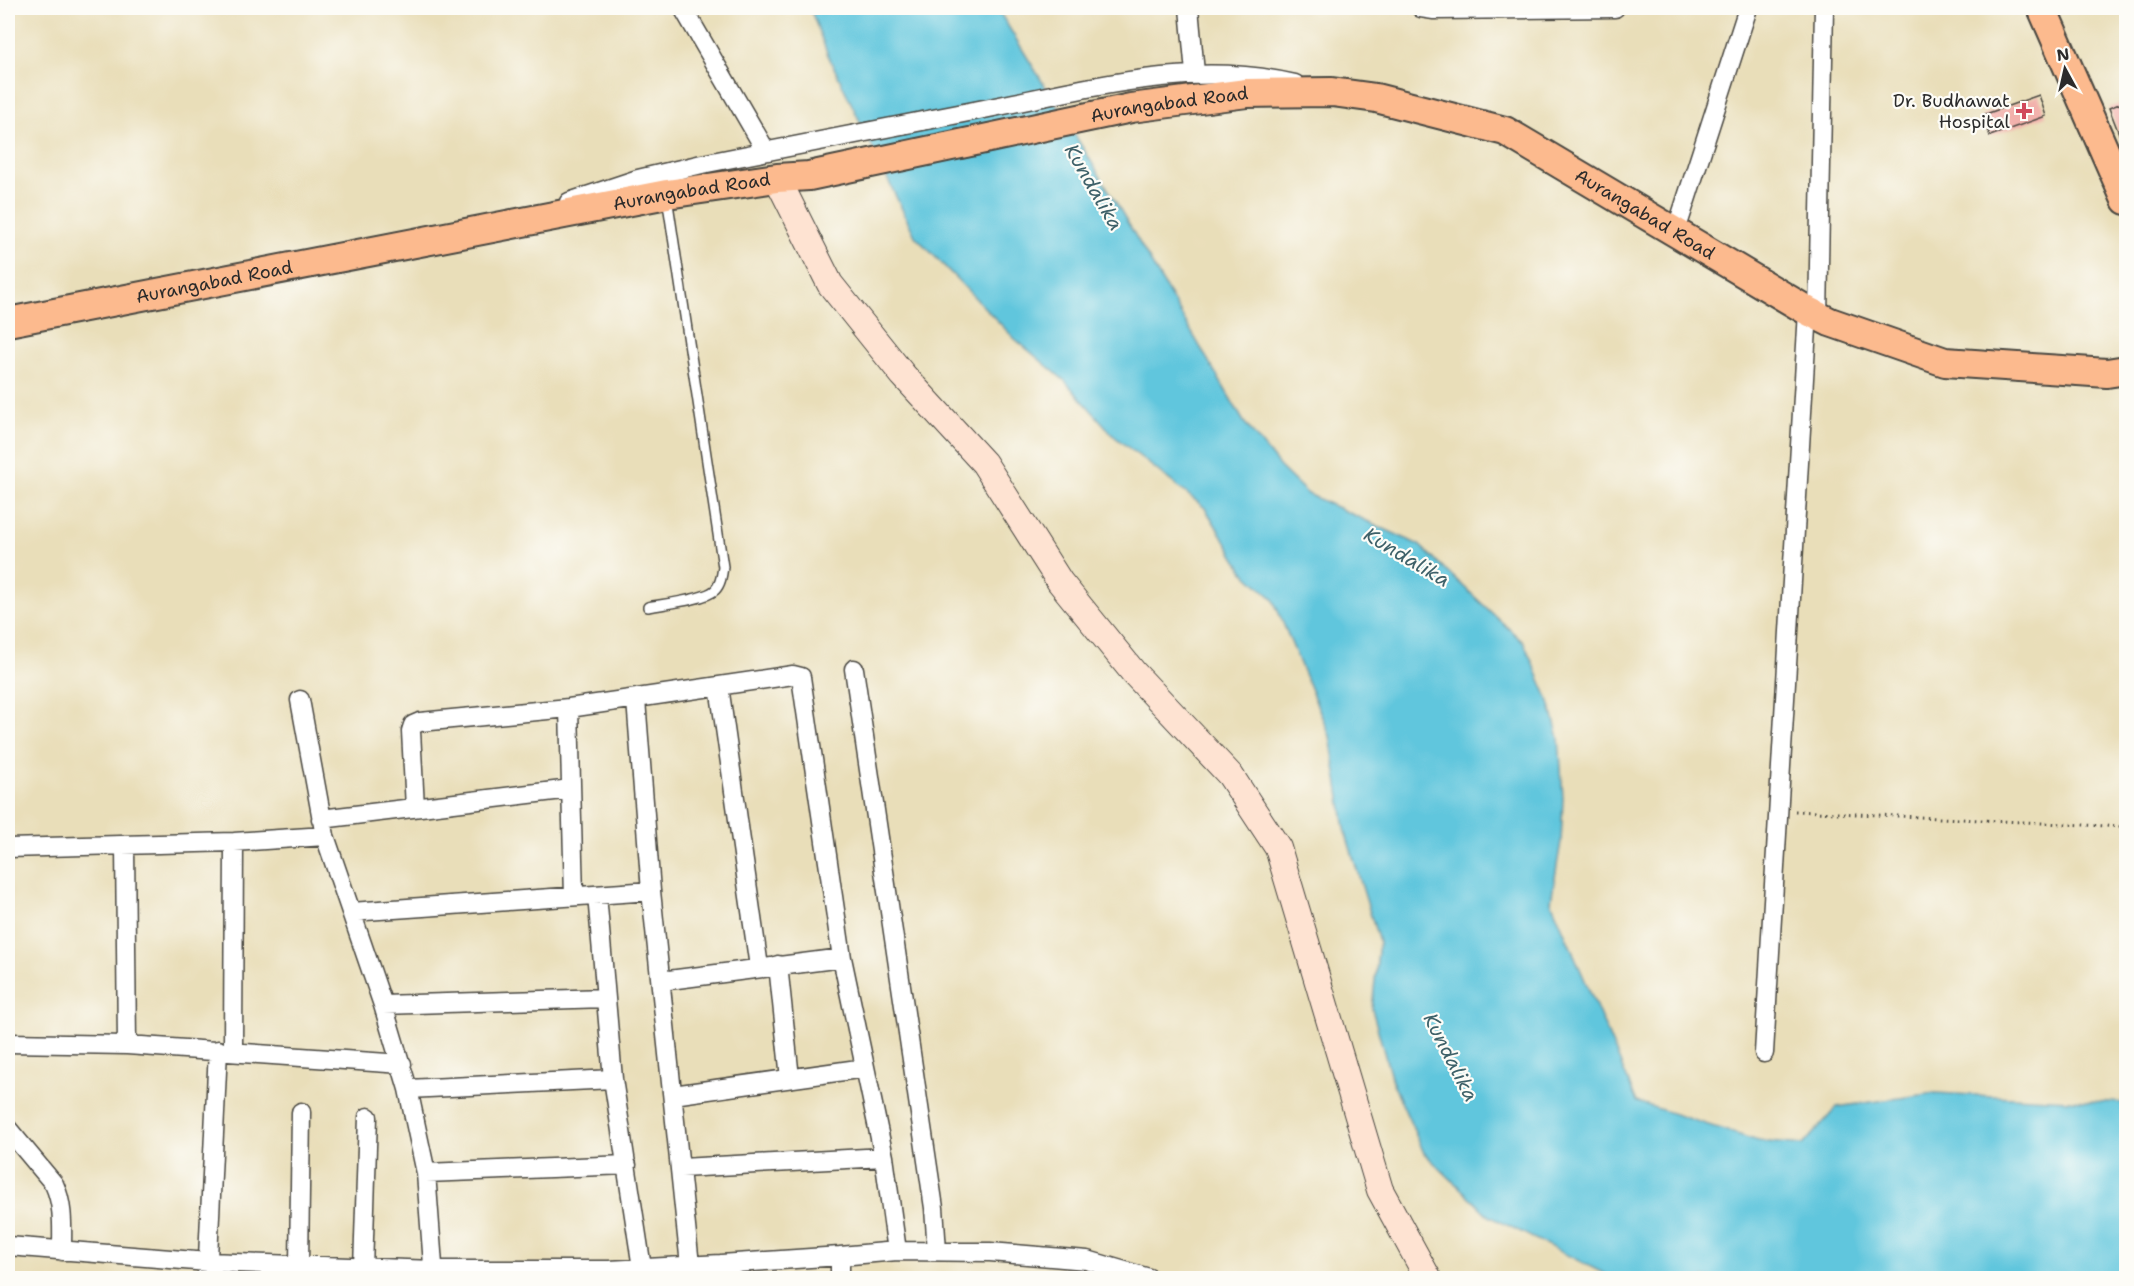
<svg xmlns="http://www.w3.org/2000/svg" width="2134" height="1286" viewBox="0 0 2134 1286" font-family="'Shantell Sans',sans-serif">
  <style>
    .water { fill: #60c6dd; stroke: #467884; stroke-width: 1.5 }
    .building { fill: #f2b1ac }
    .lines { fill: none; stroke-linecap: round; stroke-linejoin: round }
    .lane-casing { stroke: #484640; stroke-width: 12 }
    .street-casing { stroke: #484640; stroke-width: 21 }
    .secondary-casing { stroke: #484640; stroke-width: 28 }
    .primary-casing { stroke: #484640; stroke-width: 32 }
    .path { stroke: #484640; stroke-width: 3; stroke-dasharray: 1.5 4.5; stroke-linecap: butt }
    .lane { stroke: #fff; stroke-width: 9 }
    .street { stroke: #fff; stroke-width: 18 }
    .secondary { stroke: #fee3d2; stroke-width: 26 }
    .primary { stroke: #fcba8e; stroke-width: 28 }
    .poi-dot { fill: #d1495b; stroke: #fdfcf7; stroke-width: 2 }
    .labels { text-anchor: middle; stroke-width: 4.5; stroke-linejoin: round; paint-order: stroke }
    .poi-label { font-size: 18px; fill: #2b2b2b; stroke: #fdfcf7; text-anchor: end }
    .street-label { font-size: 18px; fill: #2b2b2b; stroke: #fdfcf7 }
    .water-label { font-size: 20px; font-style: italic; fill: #3e6169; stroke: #fdfcf7 }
  </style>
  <rect width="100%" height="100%" fill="#fdfcf7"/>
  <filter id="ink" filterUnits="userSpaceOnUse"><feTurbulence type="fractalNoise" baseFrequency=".0167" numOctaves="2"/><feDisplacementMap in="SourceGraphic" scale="12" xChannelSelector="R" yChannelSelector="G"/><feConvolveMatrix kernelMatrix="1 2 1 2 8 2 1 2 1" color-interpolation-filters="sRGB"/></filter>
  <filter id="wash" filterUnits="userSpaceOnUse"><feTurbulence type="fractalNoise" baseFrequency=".008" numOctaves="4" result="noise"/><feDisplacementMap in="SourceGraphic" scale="24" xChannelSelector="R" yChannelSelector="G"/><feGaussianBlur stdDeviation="1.35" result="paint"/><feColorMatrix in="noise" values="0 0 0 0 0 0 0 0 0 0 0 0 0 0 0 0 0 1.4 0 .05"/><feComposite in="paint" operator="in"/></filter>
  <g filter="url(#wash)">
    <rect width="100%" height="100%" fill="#e9deb9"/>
    <path class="water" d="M810,8h187l114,186 133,228 36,45 28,27 111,51 105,98 24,55 11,40 4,60 -2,44 -10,59 86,201 121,39 45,4 34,-38 98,-14 191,10v175h-513l-124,-62 -65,-63 -32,-72 -20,-72 7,-67 -33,-108 -16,-98 -57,-137 -29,-27 -39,-64 -90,-71 -50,-56 -50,-42 -100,-103 -87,-181z"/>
    <g id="blocks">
      <path class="building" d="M2039,95l7,21 -56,20 -7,-21z
        M2127,101v48h-2l-16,-41z"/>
    </g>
  </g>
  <g filter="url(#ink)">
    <use href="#blocks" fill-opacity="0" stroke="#484640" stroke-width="1.5"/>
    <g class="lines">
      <defs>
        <path id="lane" d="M648,607c15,-3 57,-7 67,-17 6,-6 7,-16 8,-23l-56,-370"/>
        <path id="street" d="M683,8l83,143
          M1189,8l6,65
          M1421,8l13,2 181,-2
          M569,202l69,-23 64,-15c94,-18 188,-36 282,-55 102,-20 208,-50 311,-25
          M1676,231l72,-223
          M1818,316l6,-308
          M854,669l80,539 3,43
          M719,686l40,281
          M300,700l25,136 58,169 25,84 18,84 8,105
          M636,700l15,191 39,374
          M569,708l5,188
          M415,808l-4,-77 2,-6 7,-3 149,-14 224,-33 8,2 41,281 42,199 13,94
          M321,819l250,-30
          M125,846l2,199
          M8,848l226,-6 91,-6
          M597,895l16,184 29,189
          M351,912l300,-21
          M778,965l12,113
          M661,981l181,-23
          M383,1005l223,-7
          M8,1043l119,2 275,19
          M233,1050l1,-208
          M1764,1053l44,-742
          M408,1089l205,-10
          M673,1095l192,-27
          M8,1129l46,55c10,22 8,43 8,67
          M681,1168l203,-11
          M426,1173l201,-8
          M8,1246l200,16 226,8h175
          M840,1256l57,-5 93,1 97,8 62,18
          M299,1265l2,-153
          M363,1268l5,-151
          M207,1278l11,-228
          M609,1278v-8l112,-6
          M722,1278l-1,-14 119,-8v22"/>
        <path id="secondary" d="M777,178l53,106 73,91 81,88 76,119 74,91 96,102 48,73 102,342 48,88"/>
        <g id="primary">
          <path d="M2042,8l84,192"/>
          <path id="s1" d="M8,322l659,-128 110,-16 32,-2 322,-68 116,-15 85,-1 44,6 129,33 303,180 22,11 115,40 162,11 19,-3"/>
        </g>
      </defs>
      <use href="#lane" class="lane-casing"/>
      <use href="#street" class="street-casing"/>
      <use href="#secondary" class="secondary-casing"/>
      <use href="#primary" class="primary-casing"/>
      <path class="path" d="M1795,811l331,16"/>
      <use href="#lane" class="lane"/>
      <use href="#street" class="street"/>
      <use href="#secondary" class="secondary"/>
      <use href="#primary" class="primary"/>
    </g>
  </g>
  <path class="poi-dot" d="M2021 102h6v6h6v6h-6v6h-6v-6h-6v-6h6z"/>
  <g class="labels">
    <g class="poi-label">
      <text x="2010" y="107">Dr. Budhawat<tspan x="2010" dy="21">Hospital</tspan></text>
    </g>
    <g class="street-label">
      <text dy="6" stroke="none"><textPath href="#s1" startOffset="1182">Aurangabad Road</textPath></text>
      <text dy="6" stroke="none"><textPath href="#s1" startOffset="696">Aurangabad Road</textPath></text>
      <text dy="6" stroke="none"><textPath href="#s1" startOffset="1686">Aurangabad Road</textPath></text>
      <text dy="6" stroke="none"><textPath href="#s1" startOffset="210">Aurangabad Road</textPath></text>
    </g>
    <g class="water-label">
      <text transform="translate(1094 187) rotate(60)" y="7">Kundalika</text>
      <text transform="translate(1407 557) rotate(31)" y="7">Kundalika</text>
      <text transform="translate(1451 1057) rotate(63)" y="7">Kundalika</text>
    </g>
  </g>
  <rect width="2134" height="1286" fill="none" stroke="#fdfcf7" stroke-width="30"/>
  <g transform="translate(2065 69) rotate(352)" stroke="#fdfcf7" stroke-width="4.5" paint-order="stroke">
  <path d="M0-4.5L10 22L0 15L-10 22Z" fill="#2b2b2b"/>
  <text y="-9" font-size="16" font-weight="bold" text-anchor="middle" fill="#2b2b2b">N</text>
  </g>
</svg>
